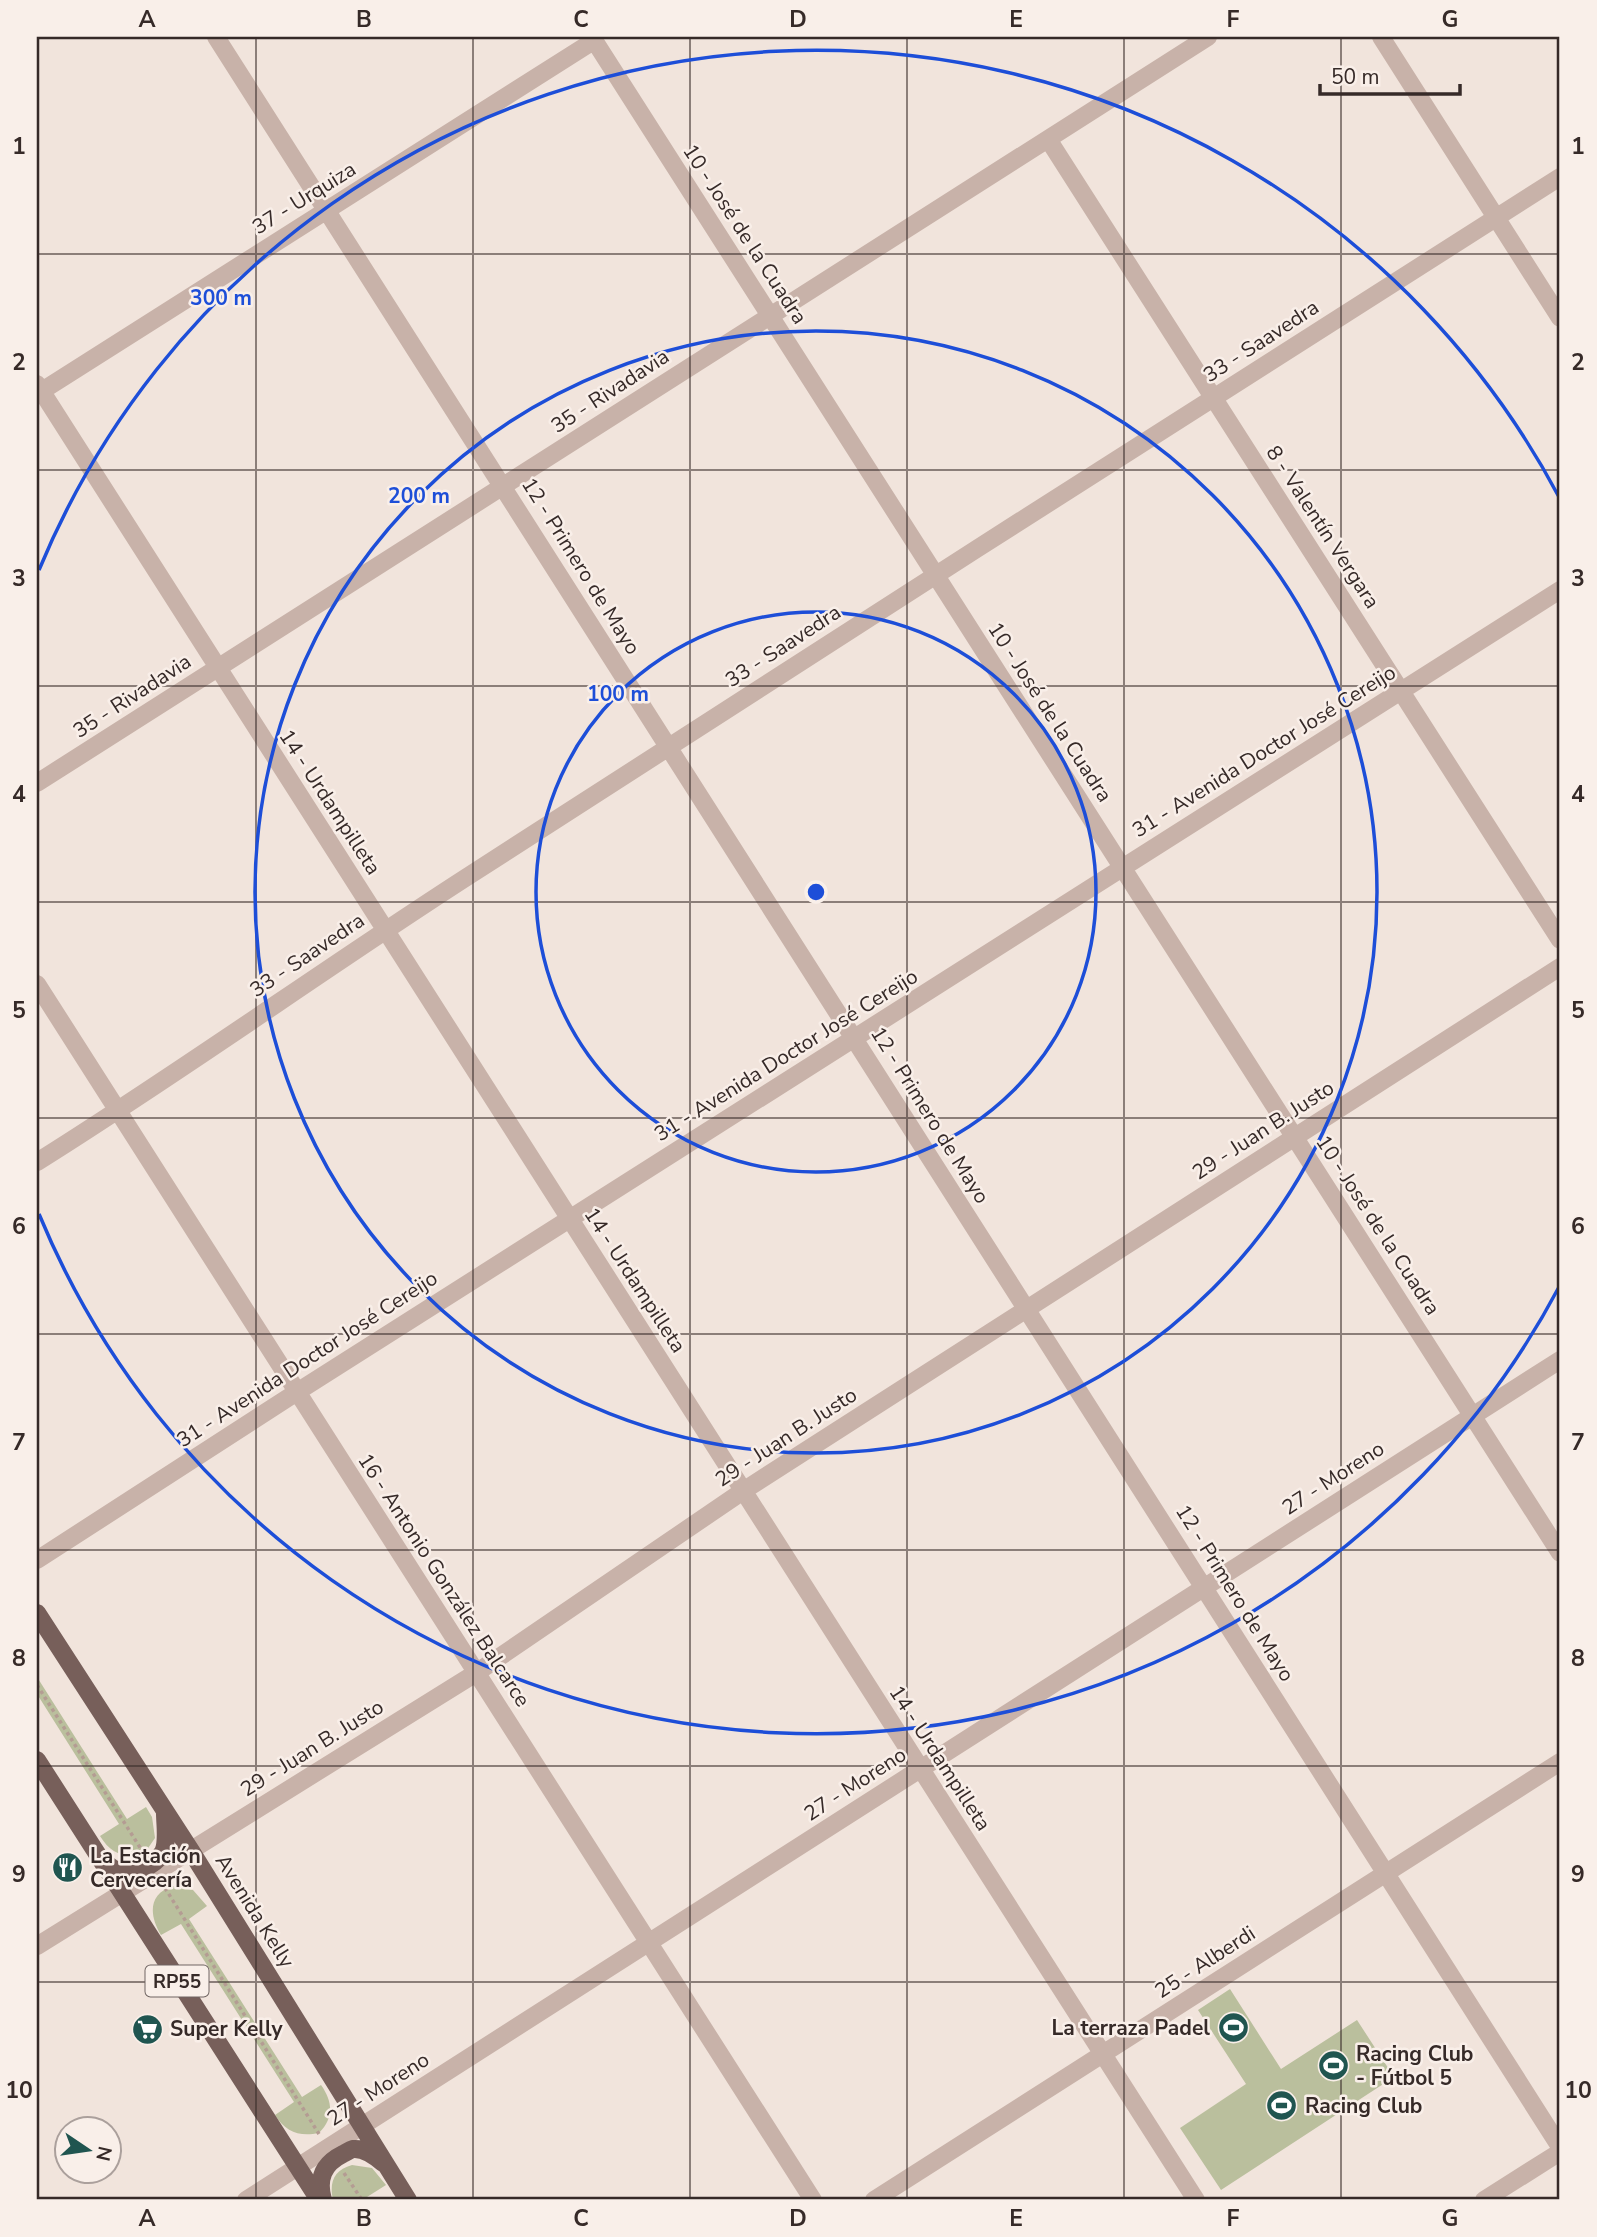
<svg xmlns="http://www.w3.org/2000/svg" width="1597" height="2237" viewBox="0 0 1597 2237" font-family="'Nunito Sans',sans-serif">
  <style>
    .green { fill: #babf9d }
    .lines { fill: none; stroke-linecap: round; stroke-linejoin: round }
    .path { stroke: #b49c93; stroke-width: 3.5; stroke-dasharray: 3.5 3.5; stroke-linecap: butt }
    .minor { stroke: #c8b2a9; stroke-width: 18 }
    .major { stroke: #775f5a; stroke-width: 18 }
    .grid { fill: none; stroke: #362a28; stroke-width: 2; stroke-opacity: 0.55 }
    .ring { fill: none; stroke: #1d4ed8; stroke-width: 3.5 }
    .labels { text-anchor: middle; stroke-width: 5; stroke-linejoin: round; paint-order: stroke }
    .shield { fill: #f9efe9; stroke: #706562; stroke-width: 2 }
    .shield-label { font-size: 19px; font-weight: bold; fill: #362a28 }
    .street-label { font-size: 21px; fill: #362a28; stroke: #f9efe9 }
    .poi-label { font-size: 21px; font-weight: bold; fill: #362a28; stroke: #f9efe9; text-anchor: start }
    .centre { fill: #1d4ed8; stroke: #f9efe9; stroke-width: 3.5 }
    .ring-label { font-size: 21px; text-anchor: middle; font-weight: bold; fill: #1d4ed8; stroke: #f9efe9; stroke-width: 5; stroke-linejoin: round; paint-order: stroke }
    .neatline { fill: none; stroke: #362a28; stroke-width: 2.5 }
    .grid-label { font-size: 23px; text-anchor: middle; font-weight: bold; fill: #362a28 }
  </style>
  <rect width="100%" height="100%" fill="#f1e4dc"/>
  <path class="green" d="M37,1677l90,142 19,-12 6,10 3,21 -11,16c-20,4 -33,0 -44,-18l19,-12 -82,-130z
    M173,1886l20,4 14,16 -18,13 113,178 19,-12c12,17 13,33 -2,48 -20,4 -33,-1 -44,-18l19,-13 -113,-178 -20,11c-12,-20 -13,-41 12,-49z
    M1230,1989l51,80 76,-49 37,57 -173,113 -41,-62 66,-44 -48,-74z
    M352,2165l20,3 14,17 -19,12 2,3h-36c-4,-18 1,-30 19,-35z"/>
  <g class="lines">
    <path class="path" d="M37,1685l104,164
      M165,1888l154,246
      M344,2173l18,27"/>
    <path class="minor" d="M216,37l1344,2110
      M592,37l968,1516
      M1381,37l179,281
      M1048,139l512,801
      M37,384l1159,1816
      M37,394l558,-354
      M37,783l1171,-746
      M37,984l776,1216
      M37,1162c147,-92 287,-193 433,-287 362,-235 726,-466 1090,-698
      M37,1560l260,-168 1263,-802
      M37,1946l439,-273 267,-182 817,-524
      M246,2200l1314,-840
      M874,2200l686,-438
      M1484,2200l76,-48"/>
    <path class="major" d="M37,1613l154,238 217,349
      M37,1760l282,440
      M101,1859c4,3 9,8 13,10 16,8 40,-1 49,-17 5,-10 2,-27 2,-39
      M323,2200c-6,-21 0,-36 20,-46 3,-1 6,-4 10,-5 12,-1 22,7 30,14"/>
  </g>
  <path class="grid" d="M256,37v2163M473,37v2163M690,37v2163M907,37v2163M1124,37v2163M1341,37v2163M37,254h1523M37,470h1523M37,686h1523M37,902h1523M37,1118h1523M37,1334h1523M37,1550h1523M37,1766h1523M37,1982h1523"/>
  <g class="ring">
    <circle cx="816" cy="892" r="280"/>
    <circle cx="816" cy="892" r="561"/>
    <path d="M1559 1287A841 841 0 0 1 39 1214M39 570A841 841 0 0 1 1559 497"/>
  </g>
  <defs>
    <symbol id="restaurant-disc" viewBox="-11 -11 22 22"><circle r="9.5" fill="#205550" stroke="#f9efe9"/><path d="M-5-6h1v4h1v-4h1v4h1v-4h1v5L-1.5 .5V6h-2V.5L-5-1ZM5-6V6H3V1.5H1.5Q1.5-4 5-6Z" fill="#fff"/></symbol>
    <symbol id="stadium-disc" viewBox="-11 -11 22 22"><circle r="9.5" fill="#205550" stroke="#f9efe9"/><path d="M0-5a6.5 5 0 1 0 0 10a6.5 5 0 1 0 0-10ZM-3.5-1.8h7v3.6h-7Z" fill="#fff"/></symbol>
    <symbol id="supermarket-disc" viewBox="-11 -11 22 22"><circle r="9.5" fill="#205550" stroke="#f9efe9"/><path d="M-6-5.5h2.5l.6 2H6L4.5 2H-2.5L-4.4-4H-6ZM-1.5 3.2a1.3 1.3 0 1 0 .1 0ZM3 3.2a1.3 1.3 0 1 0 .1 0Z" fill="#fff"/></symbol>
  </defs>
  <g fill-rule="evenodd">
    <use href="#restaurant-disc" x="50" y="1850" width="35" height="35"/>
    <use href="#stadium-disc" x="1216" y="2010" width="35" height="35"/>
    <use href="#supermarket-disc" x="130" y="2012" width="35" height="35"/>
    <use href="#stadium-disc" x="1316" y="2048" width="35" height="35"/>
    <use href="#stadium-disc" x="1264" y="2088" width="35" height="35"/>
  </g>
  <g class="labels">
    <rect class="shield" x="145.5" y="1965.5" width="63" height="31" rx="5"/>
    <g class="shield-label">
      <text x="177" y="1988">RP55</text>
    </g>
    <g class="street-label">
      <text transform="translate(304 198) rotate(-32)" y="7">37 - Urquiza</text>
      <text transform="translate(745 234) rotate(57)" y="7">10 - José de la Cuadra</text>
      <text transform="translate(1261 341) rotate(-33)" y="7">33 - Saavedra</text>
      <text transform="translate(610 391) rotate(-33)" y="7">35 - Rivadavia</text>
      <text transform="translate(1323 527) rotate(57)" y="7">8 - Valentín Vergara</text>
      <text transform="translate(581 566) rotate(58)" y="7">12 - Primero de Mayo</text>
      <text transform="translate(783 646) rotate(-33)" y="7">33 - Saavedra</text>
      <text transform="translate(132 696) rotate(-33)" y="7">35 - Rivadavia</text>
      <text transform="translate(1050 712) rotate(57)" y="7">10 - José de la Cuadra</text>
      <text transform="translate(1264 751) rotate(-32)" y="7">31 - Avenida Doctor José Cereijo</text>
      <text transform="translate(330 802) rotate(57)" y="7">14 - Urdampilleta</text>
      <text transform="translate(307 955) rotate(-34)" y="7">33 - Saavedra</text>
      <text transform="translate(786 1055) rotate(-32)" y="7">31 - Avenida Doctor José Cereijo</text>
      <text transform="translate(930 1115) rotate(58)" y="7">12 - Primero de Mayo</text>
      <text transform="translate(1263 1130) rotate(-33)" y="7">29 - Juan B. Justo</text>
      <text transform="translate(1378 1225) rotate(57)" y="7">10 - José de la Cuadra</text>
      <text transform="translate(635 1280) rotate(57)" y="7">14 - Urdampilleta</text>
      <text transform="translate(307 1359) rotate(-33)" y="7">31 - Avenida Doctor José Cereijo</text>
      <text transform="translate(786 1437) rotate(-33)" y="7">29 - Juan B. Justo</text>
      <text transform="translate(1333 1478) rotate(-33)" y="7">27 - Moreno</text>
      <text transform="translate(444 1580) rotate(57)" y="7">16 - Antonio González Balcarce</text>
      <text transform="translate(1235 1593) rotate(58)" y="7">12 - Primero de Mayo</text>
      <text transform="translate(312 1748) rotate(-32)" y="7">29 - Juan B. Justo</text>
      <text transform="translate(940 1758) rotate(57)" y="7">14 - Urdampilleta</text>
      <text transform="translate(855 1784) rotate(-33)" y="7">27 - Moreno</text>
      <text transform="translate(255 1911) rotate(58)" y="7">Avenida Kelly</text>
      <text transform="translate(1205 1962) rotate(-33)" y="7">25 - Alberdi</text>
      <text transform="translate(378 2089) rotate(-33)" y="7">27 - Moreno</text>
    </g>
    <g class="poi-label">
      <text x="90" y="1863">La Estación<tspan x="90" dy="24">Cervecería</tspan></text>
      <text x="1210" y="2035" text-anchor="end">La terraza Padel</text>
      <text x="170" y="2036">Super Kelly</text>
      <text x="1356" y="2061">Racing Club<tspan x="1356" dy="24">- Fútbol 5</tspan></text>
      <text x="1305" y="2113">Racing Club</text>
    </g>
  </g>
  <circle cx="816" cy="892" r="10" class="centre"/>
  <g class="ring-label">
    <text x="221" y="305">300 m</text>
    <text x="419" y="503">200 m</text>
    <text x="618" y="701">100 m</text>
  </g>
  <rect width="1597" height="2237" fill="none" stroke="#f9efe9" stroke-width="77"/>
  <g transform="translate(88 2150) rotate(103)"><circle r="33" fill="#f9efe9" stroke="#aba09c" stroke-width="2"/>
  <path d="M0-5L12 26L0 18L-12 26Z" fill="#205550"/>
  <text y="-10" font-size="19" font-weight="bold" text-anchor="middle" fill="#362a28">N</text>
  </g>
  <path d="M1320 84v10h140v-10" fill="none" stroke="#362a28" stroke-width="3.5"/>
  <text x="1331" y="84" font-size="21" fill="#362a28" stroke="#f9efe9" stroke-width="5" paint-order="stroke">50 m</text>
  <rect x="38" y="38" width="1520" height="2160" class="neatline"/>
  <g class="grid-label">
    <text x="147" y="27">A</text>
    <text x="364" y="27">B</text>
    <text x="581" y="27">C</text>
    <text x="798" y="27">D</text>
    <text x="1016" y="27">E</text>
    <text x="1233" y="27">F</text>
    <text x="1450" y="27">G</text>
    <text x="19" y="154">1</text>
    <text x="1578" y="154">1</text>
    <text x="19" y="370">2</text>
    <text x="1578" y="370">2</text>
    <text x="19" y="586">3</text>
    <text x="1578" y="586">3</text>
    <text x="19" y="802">4</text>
    <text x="1578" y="802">4</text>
    <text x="19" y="1018">5</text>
    <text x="1578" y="1018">5</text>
    <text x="19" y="1234">6</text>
    <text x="1578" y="1234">6</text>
    <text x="19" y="1450">7</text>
    <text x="1578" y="1450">7</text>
    <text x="19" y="1666">8</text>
    <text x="1578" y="1666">8</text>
    <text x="19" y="1882">9</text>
    <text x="1578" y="1882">9</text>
    <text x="19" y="2098">10</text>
    <text x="1578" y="2098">10</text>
    <text x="147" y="2226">A</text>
    <text x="364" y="2226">B</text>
    <text x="581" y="2226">C</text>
    <text x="798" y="2226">D</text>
    <text x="1016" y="2226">E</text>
    <text x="1233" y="2226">F</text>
    <text x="1450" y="2226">G</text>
  </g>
</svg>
